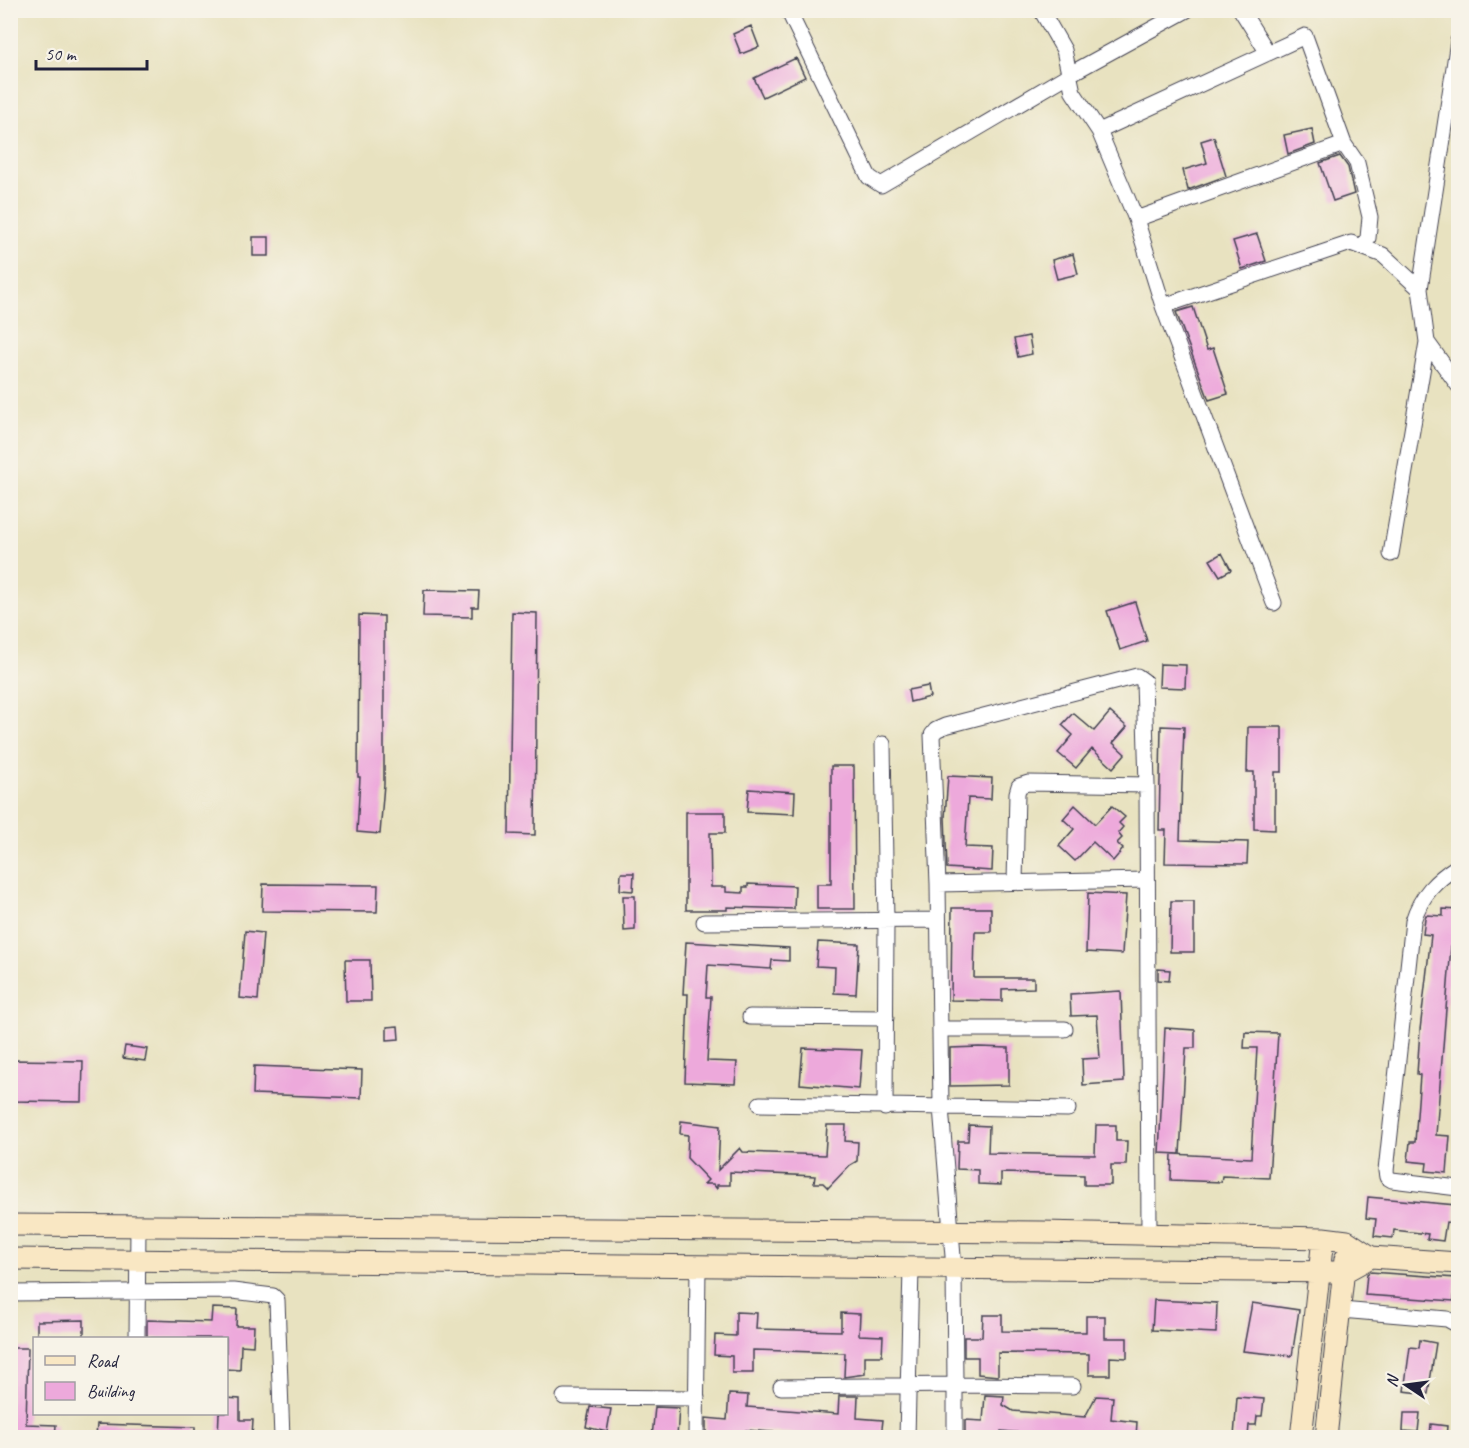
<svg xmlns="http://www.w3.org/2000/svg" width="1469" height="1448" viewBox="0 0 1469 1448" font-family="Caveat,sans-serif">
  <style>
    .building { fill: #eda9db }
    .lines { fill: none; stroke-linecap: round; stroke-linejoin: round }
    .street-casing { stroke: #403f4f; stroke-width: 17 }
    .secondary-casing { stroke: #403f4f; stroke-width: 23 }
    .street { stroke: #fff; stroke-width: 15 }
    .secondary { stroke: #f9e7c3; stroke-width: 21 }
  </style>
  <rect width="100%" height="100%" fill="#f7f3e8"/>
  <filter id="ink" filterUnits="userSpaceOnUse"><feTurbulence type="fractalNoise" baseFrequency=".0167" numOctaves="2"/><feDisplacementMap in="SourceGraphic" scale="12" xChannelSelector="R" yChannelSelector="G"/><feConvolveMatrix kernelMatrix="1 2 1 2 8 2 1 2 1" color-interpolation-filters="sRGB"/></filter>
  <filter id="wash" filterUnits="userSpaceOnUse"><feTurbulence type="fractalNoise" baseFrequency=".008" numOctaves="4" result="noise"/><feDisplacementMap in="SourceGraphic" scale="24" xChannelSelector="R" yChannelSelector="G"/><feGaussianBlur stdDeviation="1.35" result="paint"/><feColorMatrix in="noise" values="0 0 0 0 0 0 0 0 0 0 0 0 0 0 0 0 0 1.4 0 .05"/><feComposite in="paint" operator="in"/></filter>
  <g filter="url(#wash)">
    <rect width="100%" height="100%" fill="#e8e2c0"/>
    <g id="blocks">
      <path class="building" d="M751,26l8,21 -18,7 -8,-20z
        M796,58l9,19 -42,20 -9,-19z
        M1312,129l3,15 -27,10 -4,-19z
        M1214,137l12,39 -38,14 -5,-20 24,-7 -6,-22z
        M1340,156l8,11 6,27 -21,7 -13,-38z
        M1257,234l9,27 -24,8 -9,-28z
        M253,237h16v19h-16z
        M1073,254l5,20 -21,5 -5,-19z
        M1193,307l14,43 6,-2 15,46 -19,6 -33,-88z
        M1029,336l3,18 -14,3 -4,-18z
        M1222,553l9,17 -11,6 -10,-16z
        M424,590l55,1 -1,16h-6v10l-49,-1z
        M1135,602l12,39 -27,9 -13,-39z
        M512,612l25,1 -2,222 -26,-1z
        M359,615l25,1v168l-4,50 -23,-2 3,-55h-2z
        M1160,664l26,1 -1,23 -26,-1z
        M928,686l2,11 -20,5 -2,-12z
        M1110,712l17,15 -14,16 12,11 -12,14 -21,-19 -16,19 -18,-15 15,-18 -11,-10 11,-12 21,18z
        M1161,726l23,1 -4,113 68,2 -1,22 -82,-1 1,-33h-7z
        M1248,727h34v45h-7v58l-21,-1v-57h-7z
        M831,766h23l1,143h-38v-25h14z
        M948,776l44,2 -1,21 -23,-1 -3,49 28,1 -1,23 -45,-3 -2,-51z
        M749,789l46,3 -1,22 -47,-2z
        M1075,805l20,19 17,-18 13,11 -6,6 4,4 -5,6 4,5 -5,5 6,6 -10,12 -20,-19 -18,19 -16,-15 15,-17 -11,-10z
        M686,812h39v21h-15l1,54h15v5l17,1v-6h5v-3l47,2 -1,23 -67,-2v3h-41z
        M621,873h13l-1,18 -13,-1z
        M263,884l115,1 -1,27 -115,-1z
        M1088,893l38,2 -4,59 -36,-2z
        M623,896h12v34l-11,1z
        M1171,901h23v51h-24z
        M952,908h39v24h-16l-1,46h60v10l-32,1v12l-51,-1z
        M1443,909l15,1v37l-7,-1 -15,189 14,1 -3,37 -21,-2 1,-8 -19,-2 2,-19h5l5,-67 -3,-1 3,-44 11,-95 -8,-1 2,-16 1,-3 17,1z
        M245,931l18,2 -5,67 -18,-2z
        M686,942l103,6v13l-17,-1 -1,9 -63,-4 -2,32h5l-4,64 30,1 -2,22 -50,-2 3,-88h-5z
        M818,942l41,2 -3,50 -22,-1 1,-26 -19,-1z
        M345,960h25l1,41h-25z
        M1158,969l12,1 -1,11 -11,-1z
        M1121,991l3,91 -41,3 -1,-26 18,-1 -3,-43 -26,1 -1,-22z
        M398,1026l1,13 -12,1v-13z
        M1165,1028l30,2v18h-9l-6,106 -21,-1z
        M1245,1032l33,1 -9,145 -47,-2 -1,6 -50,-2 1,-26 79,4 6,-110h-13z
        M125,1046l22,3 -2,12 -22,-3z
        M979,1047l30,1v37l-59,1v-38z
        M803,1048l59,2 -3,39 -59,-5z
        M10,1060l73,1 -1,41 -72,-1z
        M254,1066l108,4 -1,28 -108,-4z
        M681,1121l39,5 -2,44 22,-22 3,4 82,3 2,-30h19l-1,16 13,1 -1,19 -7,4 -22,23 -5,-5h-9l1,-7 -85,-4v13h-13v4l-4,-5h-9l4,-4 -21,-22 1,-23 -8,-1z
        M969,1125l20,1 -1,27 107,2 1,-30h20v16h11l-1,24h-15v20h-27v-10l-83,-2v12l-23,-1v-14l-21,-1 1,-28h10z
        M1368,1197l88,8 -3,18 -7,-1 -3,19 -16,-2 1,-5 -34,-4 -1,8 -19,-2 2,-17 -10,-1z
        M1370,1272l86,6 -2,23 -89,-6 2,-21z
        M1154,1300l63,3 -1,30 -64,-3z
        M1252,1303l47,7 -7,46 -49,-5z
        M212,1308l25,1 -1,17h18l-1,20 -12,-1 -1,25 -14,-1v-31h-79v-18l64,2z
        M736,1312l21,1 -1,16 85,2v-18l19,1 -1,21 24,1 -1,20h-17v18l-21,3 1,-24 -92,-3v23h-21v-17l-18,-1 1,-20 21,1z
        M983,1315h19v16l84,1v-16h19v22h22v20l-17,-1v18h-21v-21l-91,-1v23l-20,-2v-17h-14v-20h18z
        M84,1320v18h-47v-17z
        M1420,1340l16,3 -8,51 -24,-3 6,-44 9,1z
        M10,1348h18l-2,76 30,1 -1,12h-45z
        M729,1394l19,1 -1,12 91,7 1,-18h19l-1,22 26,2 -2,17h-44l-91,-7v7h-40v-19l21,2z
        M985,1395l19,1 -1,9 10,6 72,6 11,-21 17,1 -2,22 26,3 -1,15h-61l-74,-6v6h-36v-17l18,1z
        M1237,1397l27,2 -2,17h-5l-1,9h-7l-1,12h-14z
        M226,1398l14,1v21h13l-1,17h-34l1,-24h7z
        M590,1407l21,2 -4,23 -21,-5z
        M655,1407l24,1 -2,29h-25z
        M1404,1413h16l-2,19 -15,-1z
        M97,1424l98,3v10h-99z
        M1431,1424l16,2 -1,11 -16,-1z"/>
    </g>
  </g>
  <g filter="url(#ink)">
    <use href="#blocks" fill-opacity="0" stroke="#403f4f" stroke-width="1.5"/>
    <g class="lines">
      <defs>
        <path id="street" d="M788,10l81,167 12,8 189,-111 117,-64
          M1041,10l23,40 9,42 26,39 37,88 27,87 111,297
          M1241,10l27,43
          M1099,131l206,-95 39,108 13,19 13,54 -2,21 -5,9
          M1136,219l208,-75
          M1420,289l38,-248
          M1163,306l188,-63 32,12 37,34 7,53 31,43
          M1391,554l36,-212
          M883,744l3,176 -1,188
          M1458,866c-22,14 -37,29 -45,55l-27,250 1,6 5,3 66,8
          M1015,882l2,-89 2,-7 9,-3 119,2
          M938,884l208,-4
          M704,922l234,-2
          M750,1017l136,1
          M940,1029h125
          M760,1104l308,5
          M10,1293l223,-2 40,5 4,4 5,138
          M1341,1310l106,9 11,6
          M137,1338l1,-112
          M781,1387l174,-2 -1,-116 -13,-162 -3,-223 -6,-149 4,-5 9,-4 192,-50 7,5 3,104 2,450
          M564,1397l133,1
          M696,1438l2,-172
          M907,1438l4,-170
          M955,1438v-53l118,1"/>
        <path id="secondary" d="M10,1225l1032,7 281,6 24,3 24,16 87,6
          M10,1259l1334,13 27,-15
          M1301,1438l22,-200
          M1326,1438l19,-179"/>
      </defs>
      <use href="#street" class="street-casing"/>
      <use href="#secondary" class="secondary-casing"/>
      <use href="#street" class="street"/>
      <use href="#secondary" class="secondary"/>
    </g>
  </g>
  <rect width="1469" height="1448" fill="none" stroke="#f7f3e8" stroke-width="36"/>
  <rect x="33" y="1337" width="195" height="78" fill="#f7f3e8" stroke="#a29fa3" stroke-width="1.5"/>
  <rect x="45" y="1356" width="30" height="9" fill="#f9e7c3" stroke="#a29fa3" stroke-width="1.5"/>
  <text x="87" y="1367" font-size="18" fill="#22223b">Road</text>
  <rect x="45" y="1382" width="30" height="18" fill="#eda9db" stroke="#a29fa3" stroke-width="1.5"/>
  <text x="87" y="1397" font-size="18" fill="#22223b">Building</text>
  <g transform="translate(1406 1385) rotate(283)" stroke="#f7f3e8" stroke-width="4.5" paint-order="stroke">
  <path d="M0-4.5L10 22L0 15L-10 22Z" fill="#22223b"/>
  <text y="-9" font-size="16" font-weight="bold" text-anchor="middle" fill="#22223b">N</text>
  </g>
  <path d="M36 60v9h111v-9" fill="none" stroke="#22223b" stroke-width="3"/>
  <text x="45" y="60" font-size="18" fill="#22223b" stroke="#f7f3e8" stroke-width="4.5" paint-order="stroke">50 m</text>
</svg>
